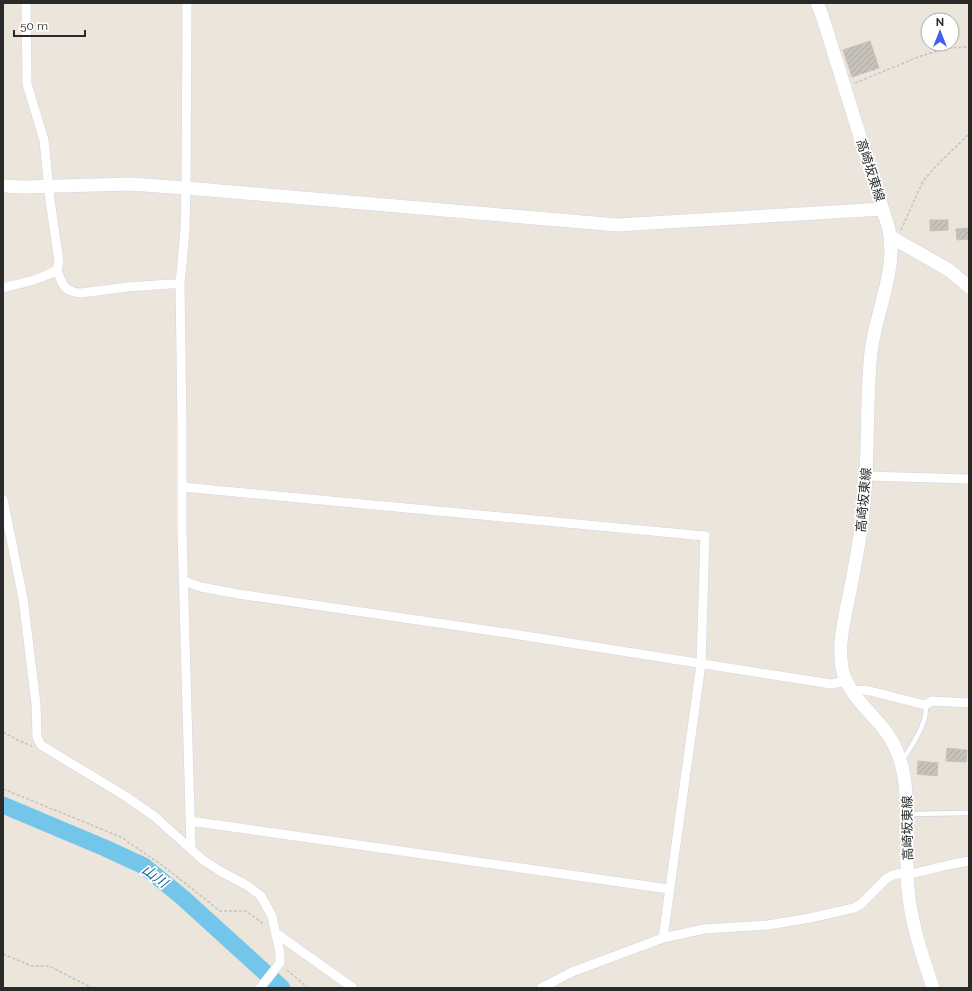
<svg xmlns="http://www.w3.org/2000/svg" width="972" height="991" viewBox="0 0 972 991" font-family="Raleway,'Noto Sans JP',sans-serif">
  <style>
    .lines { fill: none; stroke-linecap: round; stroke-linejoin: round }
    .river { stroke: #73c6ea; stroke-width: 17 }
    .building { fill: url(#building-hatch); stroke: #c7c1b6 }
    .lane-casing { stroke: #d2d4e2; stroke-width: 6 }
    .street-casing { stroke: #d2d4e2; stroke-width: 10 }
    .secondary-casing { stroke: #d2d4e2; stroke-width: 14 }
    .path { stroke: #c3c3c3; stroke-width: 1.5; stroke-dasharray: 3 2; stroke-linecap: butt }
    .lane { stroke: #fff; stroke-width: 4.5 }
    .street { stroke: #fff; stroke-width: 9 }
    .secondary { stroke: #fff; stroke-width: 13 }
    .labels { text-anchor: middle; stroke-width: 3.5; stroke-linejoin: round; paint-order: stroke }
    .street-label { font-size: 13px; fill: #2a2a2a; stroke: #fff }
    .water-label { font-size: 14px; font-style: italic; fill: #126495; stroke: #fff }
  </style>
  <defs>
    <pattern id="building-hatch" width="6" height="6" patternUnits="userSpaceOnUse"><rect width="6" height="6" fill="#c7c3bb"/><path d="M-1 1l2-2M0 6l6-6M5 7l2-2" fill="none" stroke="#aba8a1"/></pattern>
  </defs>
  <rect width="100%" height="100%" fill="#ebe5dc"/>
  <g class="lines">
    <path class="river" d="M3,805l102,43 39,18 38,31 100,91"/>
  </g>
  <path class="building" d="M870,41l9,27 -27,9 -9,-27z
    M930,220h18v10l-18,1z
    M969,228v11l-12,1 -1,-11z
    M947,748l20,2 -1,12 -20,-1z
    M918,761l20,2 -1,13 -20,-2z"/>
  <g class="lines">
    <defs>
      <path id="lane" d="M903,759c8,-11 27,-41 22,-54
        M908,814l61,-1"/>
      <path id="street" d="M187,3l-1,185 -1,42 -5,54 2,142v106l9,317
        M57,270c5,14 7,22 24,23l47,-6 41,-3h11
        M3,288c19,-5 37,-8 54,-18l2,-8 -9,-62 -6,-60 -17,-56 -1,-81
        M866,476l103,3
        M182,487l523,49 -4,128 -38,274 -91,34 -31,16
        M3,499l20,99 13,106 1,33 4,8 84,51 29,20 49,44 17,11 28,15 13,10 11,20 8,37v10l-20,25
        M184,581l17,6 37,7 275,40 318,50 16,-3
        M852,691l14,-1 59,15 7,-4 37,2
        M190,821l479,68
        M907,875l41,-10 21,-4
        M277,934l76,54
        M663,938l41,-9 64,-4 42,-7 44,-10 7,-4 25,-25 7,-4 14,-3"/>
      <path id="secondary" d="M817,3l5,12 66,211c11,40 -12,85 -17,126 -6,56 -1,113 -9,169 -3,25 -8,50 -13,75 -5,24 -11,48 -7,72 5,25 26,41 41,60 11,13 18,31 21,48 6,37 1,75 4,113 3,34 14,66 25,99
        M3,186l21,1 106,-3 56,4 431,37 266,-16
        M891,237l58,33 20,17"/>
    </defs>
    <use href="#lane" class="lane-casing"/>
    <use href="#street" class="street-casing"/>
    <use href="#secondary" class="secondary-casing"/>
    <path class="path" d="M855,83l66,-27 26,-8 22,-1
      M901,230l22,-49 16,-18 28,-27 2,-4
      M3,732l14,8 15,6
      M3,789l118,48 45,31 54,43h26l19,14
      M3,954l29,12h17l43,22
      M287,970l21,18"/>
    <use href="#lane" class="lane"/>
    <use href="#street" class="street"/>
    <use href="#secondary" class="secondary"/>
  </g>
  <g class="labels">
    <g class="street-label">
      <text transform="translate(871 170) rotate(72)" y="5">高崎坂東線</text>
      <text transform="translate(863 500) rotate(-85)" y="5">高崎坂東線</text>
      <text transform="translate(907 828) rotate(-91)" y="5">高崎坂東線</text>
    </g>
    <g class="water-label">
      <text transform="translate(155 876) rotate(36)" y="5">山川</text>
    </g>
  </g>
  <rect width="972" height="991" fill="none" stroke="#2a2a2a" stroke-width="8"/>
  <g transform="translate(940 32)"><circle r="19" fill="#ffffff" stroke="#aaaaaa"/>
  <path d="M0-3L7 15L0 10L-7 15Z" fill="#425df3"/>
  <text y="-6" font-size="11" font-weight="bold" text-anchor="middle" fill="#2a2a2a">N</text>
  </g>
  <path d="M14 30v6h71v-6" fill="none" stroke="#2a2a2a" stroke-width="2"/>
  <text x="20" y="30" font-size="12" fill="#2a2a2a" stroke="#ffffff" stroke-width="3" paint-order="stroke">50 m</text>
</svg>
